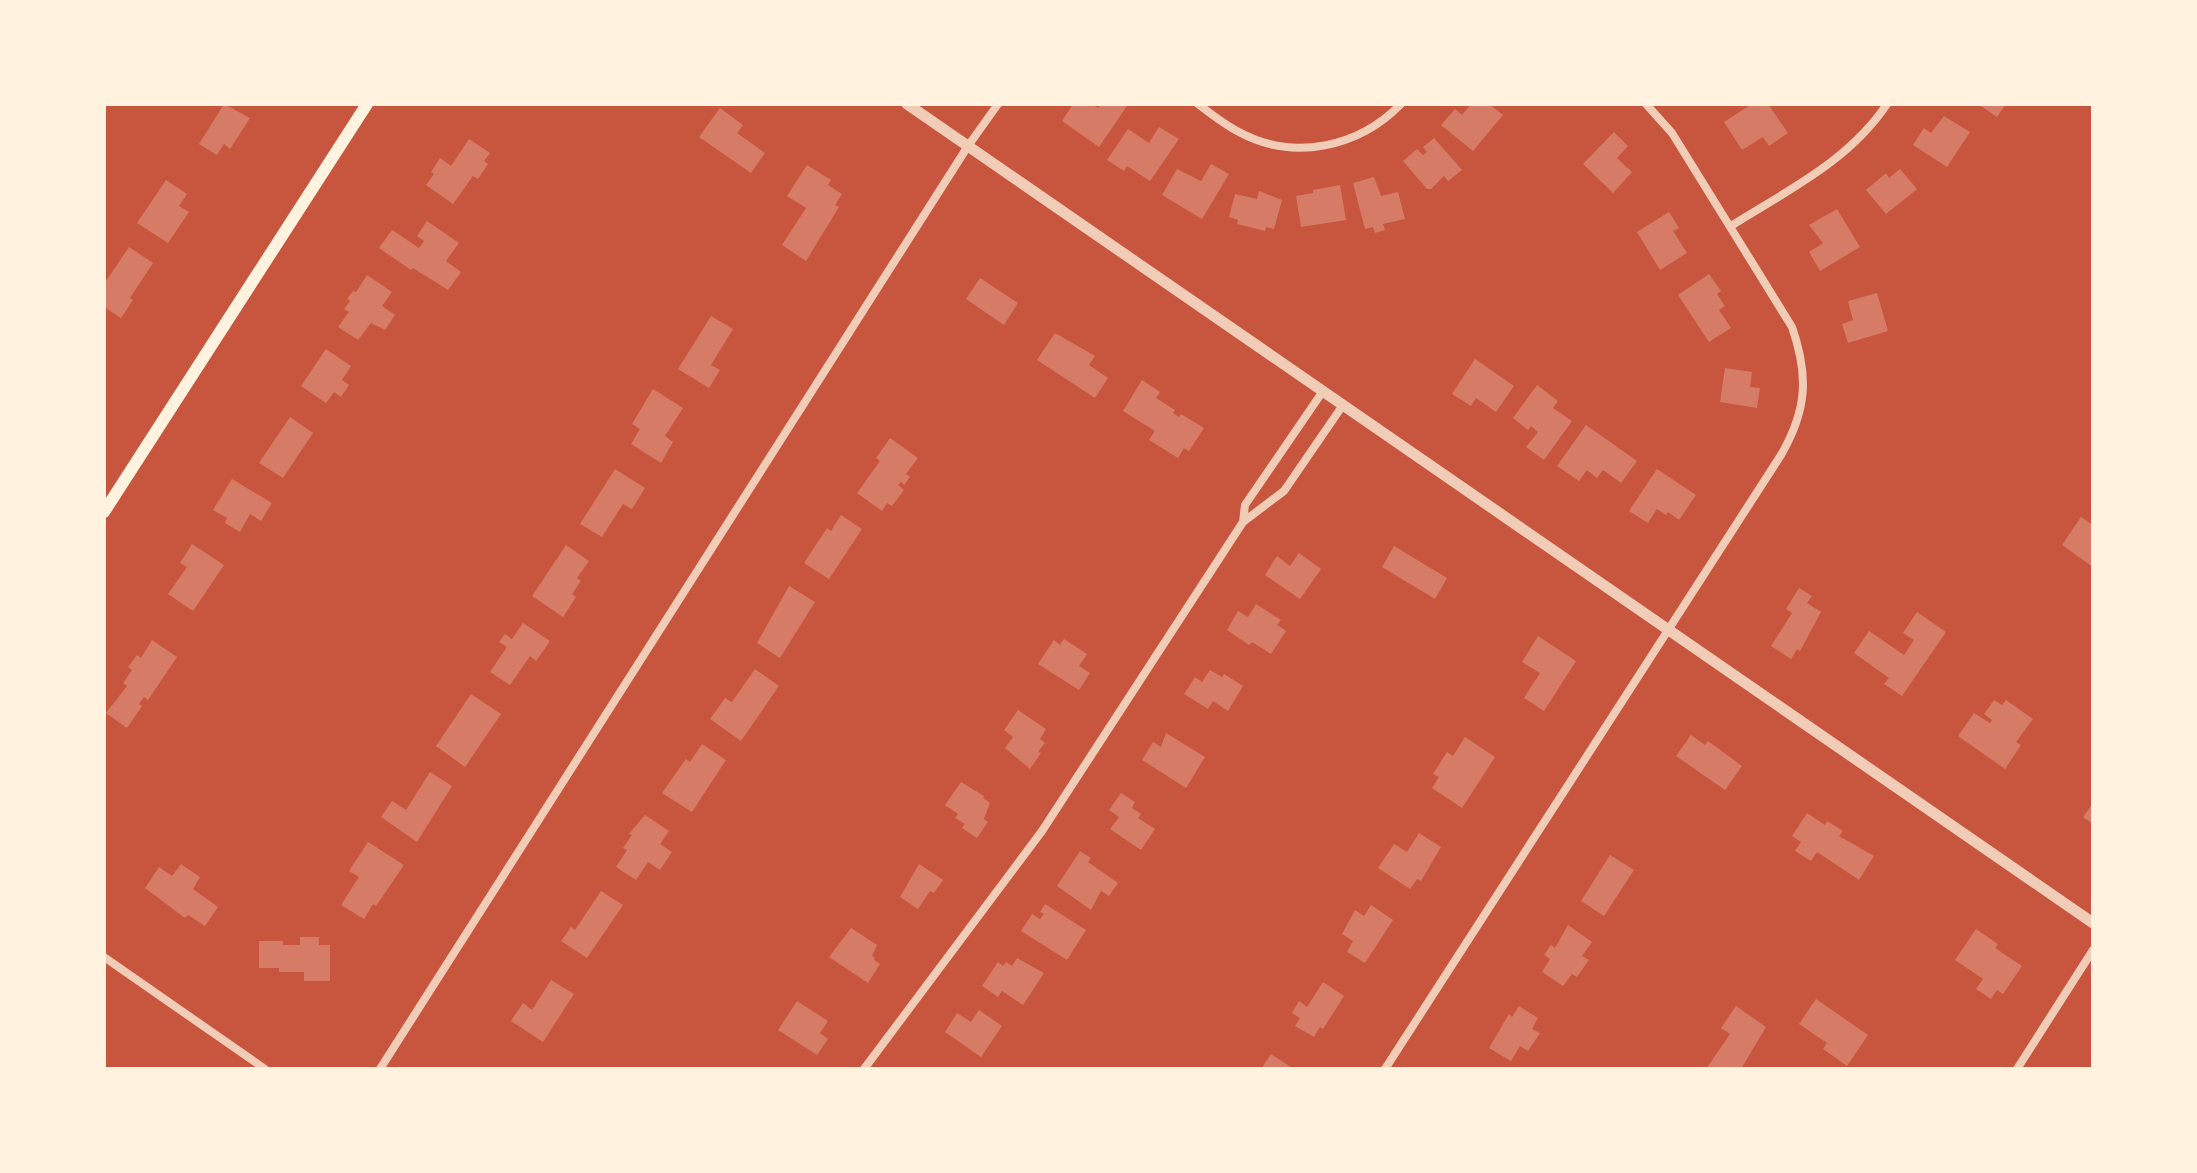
<svg xmlns="http://www.w3.org/2000/svg" width="2197" height="1173" viewBox="0 0 2197 1173" font-family="'Golos Text',sans-serif">
  <style>
    .building { fill: #d67c66 }
    .lines { fill: none; stroke-linecap: round; stroke-linejoin: round }
    .minor { stroke: #f1ccb7; stroke-width: 8 }
    .tertiary { stroke: #f1ccb7; stroke-width: 11 }
    .secondary { stroke: #fff3e0; stroke-width: 12 }
  </style>
  <rect width="100%" height="100%" fill="#c8553d"/>
  <path class="building" d="M224,104l26,14 -20,31 -6,-5 -7,11 -18,-11z
    M1073,104h19l6,4 3,-4h22l4,2 -28,41 -37,-26z
    M1471,104h18l14,11 -30,36 -32,-26 14,-16 7,6z
    M1752,104h16l20,29 -19,13 -6,-9 -21,13 -18,-28z
    M1978,104h28l-9,13z
    M720,108l23,17 -6,8 28,20 -14,20 -52,-36z
    M1944,116l26,16 -23,35 -34,-22 11,-17 7,5z
    M1159,127l20,12 -29,42 -23,-15 -3,5 -17,-11 21,-31 21,14z
    M1614,132l14,14 -11,12 15,14 -19,21 -30,-29z
    M1434,138l28,32 -14,11 -4,-5 -13,13h-4l-24,-28 14,-12 6,6 4,-3 -4,-5z
    M469,139l21,14 -6,8 4,3 -10,15 -5,-3 -20,28 -27,-19 8,-11 -3,-2 9,-14 11,8z
    M1211,164l18,10 -27,45 -40,-24 15,-26 24,12z
    M807,165l24,15 -3,5 14,9 -7,11 4,2 -33,54 -24,-16 24,-37 -19,-12z
    M1900,169l17,20 -31,25 -20,-24 20,-17 3,5z
    M1374,177l7,19 17,-4 7,27 -22,5 2,6 -10,3 -2,-6 -8,2 -12,-46z
    M166,180l21,14 -8,12 10,6 -21,31 -31,-20z
    M1340,185l6,35 -45,7 -5,-31 17,-3v-3z
    M1259,191l23,9 -8,29 -8,-2 -1,4 -28,-7 1,-4 -9,-3 6,-23 22,5z
    M1837,209l23,38 -40,24 -11,-19 14,-9 -14,-18z
    M1669,212l10,16 -6,3 14,22 -27,17 -23,-38z
    M427,221l32,22 -13,18 15,11 -13,18 -35,-22 -2,2 -32,-22 13,-18 27,18 5,-7 -7,-5z
    M129,247l24,16 -23,35 3,2 -12,18 -17,-11v-23z
    M1709,274l12,17 -4,3 8,12 -6,4 12,18 -22,14 -31,-47z
    M367,275l25,17 -10,14 13,9 -10,15 -14,-7 -13,17 -20,-13 11,-15 -5,-3 6,-8 -3,-2 6,-8 3,1z
    M980,278l38,25 -14,22 -38,-26z
    M1877,293l11,38 -40,12 -6,-19 11,-4 -5,-19z
    M711,316l22,13 -22,36 9,5 -11,18 -31,-19z
    M1055,333l40,23 -6,9 19,13 -13,20 -58,-38z
    M326,349l25,17 -9,14 7,5 -8,12 -7,-5 -8,11 -25,-17z
    M1475,359l39,27 -18,26 -20,-14 -5,8 -19,-12z
    M1725,368l27,4 -2,15 10,1 -3,20 -37,-6z
    M1142,380l18,12 -4,6 19,12 -2,3 6,4 2,-3 23,14 -15,23 -5,-3 -6,10 -29,-18 6,-9 -32,-20z
    M1537,385l21,16 -5,7 19,13 -28,39 -18,-13 12,-15 -7,-6 -3,4 -15,-12z
    M653,389l30,19 -18,28 8,6 -12,21 -30,-19 9,-15 -8,-5z
    M290,417l23,16 -30,45 -24,-15z
    M1586,425l51,36 -16,22 -18,-13 -6,8 -10,-8 -8,11 -22,-15z
    M890,438l28,20 -12,16 4,3 -6,8 -3,-3 -3,3 6,5 -12,16 -5,-3 -5,8 -25,-18 23,-32 -4,-3z
    M615,469l30,19 -13,21 -9,-5 -21,33 -22,-13z
    M1657,469l39,26 -17,25 -11,-8 -2,3 -9,-6 -9,14 -19,-12z
    M232,479l40,24 -11,18 -11,-7 -10,18 -15,-9 2,-5 -14,-8z
    M841,515l21,14 -33,50 -25,-16 23,-35 4,3z
    M2081,517l12,8v42l-31,-22z
    M192,544l32,21 -31,46 -25,-17 19,-27 -7,-4z
    M566,545l23,16 -12,17 4,3 -9,13 4,3 -13,20 -31,-21z
    M1394,546l53,32 -12,21 -53,-32z
    M1299,553l22,16 -21,30 -35,-24 12,-19 13,10z
    M789,586l26,16 -35,56 -23,-15z
    M1799,588l13,8 -5,7 14,9 -21,39 -3,-2 -6,10 -20,-13 21,-33 -6,-4z
    M1256,604l25,16 -4,5 9,6 -15,23 -19,-12 -3,3 -22,-15 11,-19 10,6z
    M1917,612l29,20 -44,64 -18,-12 5,-6 -35,-25 15,-22 35,24 10,-15 -11,-7z
    M523,623l27,18 -14,20 -6,-5 -20,29 -20,-13 17,-25 -8,-5 6,-8 7,5z
    M1538,636l38,25 -32,50 -20,-13 16,-25 -18,-11z
    M1064,639l23,15 -8,12 11,7 -11,17 -41,-26 16,-24 6,5z
    M152,640l25,17 -29,43 -4,-3 -5,7 3,2 -15,22 -21,-15 21,-27 -4,-3 9,-13 -4,-3 9,-12 4,3z
    M755,669l24,17 -38,55 -31,-22 15,-21 7,4z
    M1210,670l12,7 2,-3 19,12 -15,25 -15,-10 -5,8 -24,-15 11,-17 7,5z
    M471,694l30,20 -36,53 -29,-21z
    M1994,700l8,5 4,-5 27,19 -17,23 5,3 -16,24 -47,-33 16,-23 16,10 2,-3 -8,-6z
    M1018,710l28,19 -6,10 5,4 -7,9 3,1 -11,16 -25,-21 8,-11 -9,-7z
    M1166,733l39,24 -19,31 -44,-28 11,-18 8,5z
    M1691,735l14,10 3,-4 34,25 -17,24 -49,-34z
    M1465,737l30,20 -33,51 -30,-20 7,-11 -6,-3 14,-22 6,4z
    M702,744l24,16 -34,52 -30,-19 24,-34 4,3z
    M430,772l22,14 -35,56 -36,-25 11,-16 14,9z
    M961,782l23,14 -1,2 7,5 -6,16 4,3 -11,16 -15,-10 3,-4 -10,-6 3,-4 -13,-9z
    M1121,793l14,9 -3,6 9,6 -3,4 17,11 -14,21 -31,-21 9,-12 -10,-7z
    M2093,803v21l-10,-7z
    M1807,813l18,12 2,-4 16,10 -4,5 35,20 -15,24 -42,-28 -6,9 -16,-10 6,-9 -9,-6z
    M645,815l24,16 -9,13 12,8 -12,18 -12,-8 -12,18 -20,-13 11,-17 -4,-2 9,-13 -3,-1z
    M1419,833l22,14 -20,34 -4,-2 -7,10 -32,-21 16,-24 13,8z
    M368,842l36,23 -28,41 -3,-2 -9,15 -23,-14 18,-28 -10,-6z
    M1080,851l11,7 -3,4 30,21 -9,13 -8,-5 -10,19 -34,-24z
    M1610,855l24,15 -30,46 -23,-15z
    M181,864l19,13 -7,12 25,18 -13,19 -17,-11 -3,3 -40,-30 14,-21 13,9z
    M919,864l24,16 -9,13 -4,-2 -12,18 -18,-12z
    M601,891l22,14 -36,53 -26,-17 10,-14 4,3z
    M1045,904l41,26 -19,30 -46,-29 11,-17 8,5 4,-5 -4,-2z
    M1371,905l22,15 -28,43 -18,-11 6,-11 -11,-7 13,-24 9,6z
    M1568,925l24,17 -10,14 7,4 -12,17 -5,-3 -9,12 -21,-14 8,-13 -6,-4 7,-10 4,3z
    M851,928l26,17 -5,11 3,2 -1,2 6,4 -12,19 -39,-26z
    M1976,929l22,15 -3,4 27,18 -19,28 -6,-4 -6,9 -15,-10 7,-10 -28,-19z
    M300,937h19v8h11v36h-26v-9h-25v-4h-20v-27h24v4h17z
    M1017,958l27,15 -21,32 -21,-14 -4,6 -16,-11 16,-24 5,4 3,-4 6,4z
    M551,980l23,14 -31,48 -32,-21 12,-18 9,7z
    M1323,982l21,14 -21,33 -3,-2 -6,10 -19,-11 5,-8 -8,-5 7,-12 8,6z
    M1816,999l52,36 -21,31 -24,-17 4,-6 -28,-19z
    M797,1001l31,20 -8,12 8,6 -11,16 -39,-25z
    M1519,1006l19,12 -6,11 8,4 -12,18 -8,-5 -9,15 -22,-13 20,-34 3,3z
    M1736,1006l30,21 -25,42h-35l24,-35 -9,-6z
    M979,1010l23,16 -21,31 -36,-25 12,-19 14,9z
    M1271,1054l23,15h-33z"/>
  <g class="lines">
    <path class="minor" d="M1198,104c13,10 27,21 41,28 55,30 120,15 162,-28
      M1731,226c57,-36 118,-65 156,-122
      M1323,391l-78,114 -2,17 41,-31 59,-86
      M104,957l161,112
      M380,1069l588,-923 30,-42
      M864,1069l178,-238 201,-309
      M1385,1069l396,-614c26,-45 28,-79 11,-128l-120,-194 -26,-29
      M2017,1069l76,-119"/>
    <path class="tertiary" d="M907,104l1186,819"/>
    <path class="secondary" d="M104,512l263,-408"/>
  </g>
  <rect width="2197" height="1173" fill="none" stroke="#fff3e0" stroke-width="212"/>
</svg>
